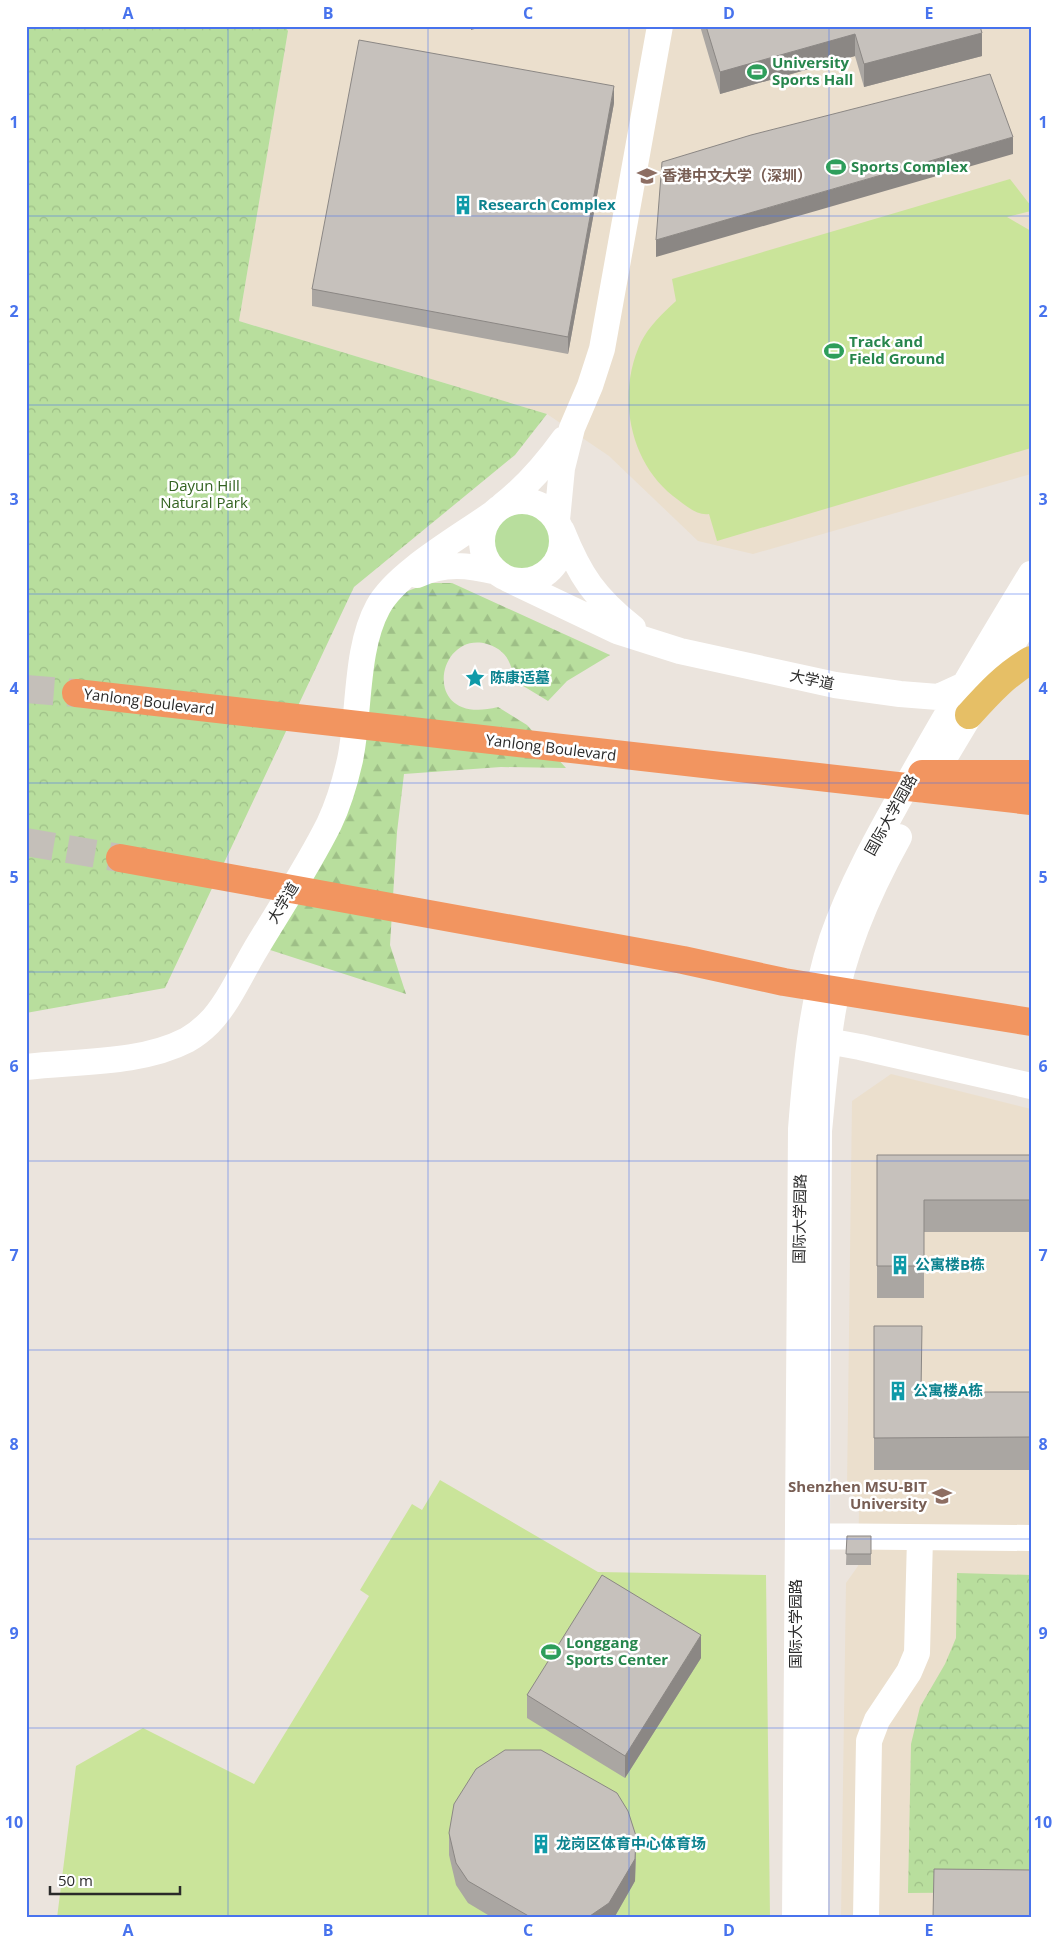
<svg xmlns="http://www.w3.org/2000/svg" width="1057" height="1944" viewBox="0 0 1057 1944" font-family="'Open Sans','Noto Sans SC',sans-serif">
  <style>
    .education { fill: #ebdfcd }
    .forest { fill: url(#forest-firs) }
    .park { fill: url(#park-crowns) }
    .garden { fill: #b8de9d }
    .pitch { fill: #cae49a }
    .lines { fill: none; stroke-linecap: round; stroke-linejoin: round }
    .highway-tunnel { stroke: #c4bfb9; stroke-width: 28; stroke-dasharray: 28 14; stroke-linecap: butt }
    .minor { stroke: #fff; stroke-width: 26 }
    .major { stroke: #e6bf66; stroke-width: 28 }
    .highway { stroke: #f29560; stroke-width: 28 }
    .wall { fill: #aaa6a2 }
    .shaded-wall { fill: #8b8784 }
    .building { fill: #c6c1bc; stroke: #8b8784 }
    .grid { fill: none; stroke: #4873ed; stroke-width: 1; stroke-opacity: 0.55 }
    .labels { text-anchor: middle; stroke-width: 5; stroke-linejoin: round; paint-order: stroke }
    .leisure-label { font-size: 15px; font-weight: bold; fill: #27864d; stroke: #fff; text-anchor: start }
    .education-label { font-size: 15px; font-weight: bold; fill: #785e54; stroke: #fff; text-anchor: start }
    .culture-label { font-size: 15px; font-weight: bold; fill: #0d838f; stroke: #fff; text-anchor: start }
    .park-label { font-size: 15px; fill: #32621f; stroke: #fff }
    .street-label { font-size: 15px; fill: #2a2a2a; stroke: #fff }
    .neatline { fill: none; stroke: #4873ed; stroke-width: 2 }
    .grid-label { font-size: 16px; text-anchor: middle; font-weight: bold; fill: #4873ed }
  </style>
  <defs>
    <pattern id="forest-firs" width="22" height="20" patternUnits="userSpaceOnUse" patternTransform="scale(1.25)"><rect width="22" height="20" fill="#b8de9d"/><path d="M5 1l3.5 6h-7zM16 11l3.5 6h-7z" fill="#9ebf87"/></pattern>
    <pattern id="park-crowns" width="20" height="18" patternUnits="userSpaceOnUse" patternTransform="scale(1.25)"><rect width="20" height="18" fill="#b8de9d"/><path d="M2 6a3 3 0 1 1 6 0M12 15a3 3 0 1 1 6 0" fill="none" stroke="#9ebf87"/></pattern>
  </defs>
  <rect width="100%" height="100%" fill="#ebe4dd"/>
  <path class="education" d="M285,26h746v448l-278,80 -55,-13 -89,-85 -62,-42 -308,-93 49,-290z
    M891,1074l140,35v809h-190l5,-335 12,-17 1,-55v-8l-12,-15 5,-387z"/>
  <path class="forest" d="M429,583h23l158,72 -43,26 -19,20 -33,-20c-4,-18 -8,-31 -28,-37 -51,-14 -68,83 11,63l29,18 39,43 -65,-1 -97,7 -7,58 -7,113 16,49 -142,-46 72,-120 34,-170 20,-50 15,-16z"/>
  <path class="park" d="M26,26h259l3,5 -49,290 308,93 -32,41 -161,132 -189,401 -139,25z
    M957,1573l74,2v317l-123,1 3,-149 9,-37 25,-43 11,-26z"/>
  <path class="garden" d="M491 541a31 31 0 1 1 62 0a31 31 0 1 1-62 0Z"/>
  <path class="pitch" d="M1010,179l21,27v5l-24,6 24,14v217l-314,93 -8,-27c-13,2 -25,-10 -36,-18 -45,-36 -56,-103 -32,-154 8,-16 22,-29 35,-41l-4,-22z
    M440,1480l158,92 168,3 4,343h-713l19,-152 67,-38 111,56 115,-188 -9,-6 52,-86 10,6z"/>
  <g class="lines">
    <path class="highway-tunnel" d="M26,689l50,4
      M26,842l94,16"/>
    <path class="minor" d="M482 541a40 40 0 1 1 80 0a40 40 0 1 1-80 0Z
      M503,505c24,-19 43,-41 61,-66
      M557,520l5,-52 10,-40 18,-42 12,-37 58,-323
      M562,531c18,45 33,67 71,97
      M417,575c27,-13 52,-10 80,-3
      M508,579l109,52 63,20 155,34 65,9 38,3 24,-11
      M925,790l106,-177
      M811,1038l49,9 171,39
      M26,1067c51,-6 115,-3 161,-27 7,-4 16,-11 22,-17 18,-18 32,-49 45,-71 25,-42 53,-84 75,-128 10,-21 16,-42 21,-64 10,-48 5,-111 28,-153 18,-34 82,-70 114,-93
      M800,1536l231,2
      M795,1918l6,-789c5,-64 11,-128 31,-190 19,-55 48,-106 76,-156 40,-71 81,-140 123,-209
      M815,1918l4,-787c4,-40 7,-81 14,-121 10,-60 36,-119 66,-173
      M866,1918l3,-177 8,-21 32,-48 8,-19 3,-115"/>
    <path class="major" d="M969,715c19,-21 37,-41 62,-55"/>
    <path class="highway" d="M76,693l955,108
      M922,774h109
      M120,858l563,102 101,22 247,40"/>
  </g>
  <path class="wall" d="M700,26h280l2,30 -118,31 -9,-31 -135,38z
    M614,103l-46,251 -256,-48v-17z
    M877,1155h154v77h-107v66h-47z
    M874,1326l47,66h110v78h-157z
    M847,1536h24v29h-25z
    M701,1658l-76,120 -98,-60v-23z
    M449,1833l187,26 -1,22 -21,37h-121l-25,-15 -12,-18 -7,-30z"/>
  <path class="shaded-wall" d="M471,26h14l-14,4z
    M982,33v23l-118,31v-23z
    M855,34v22l-135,38v-22z
    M614,86v17l-46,251v-17z
    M1013,137v17l-357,103v-17z
    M701,1635v23l-76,120v-22z
    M636,1836l-1,45 -21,37h-27z"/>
  <path class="building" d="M706,26h274l2,7 -118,31 -9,-30 -135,38z
    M359,40l255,46 -46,251 -256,-48z
    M990,74l23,63 -357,103 6,-78 89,-27z
    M877,1155h154v45h-107v66h-47z
    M874,1326h48l-1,66h110v45l-157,1z
    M847,1536h24v18h-25z
    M602,1575l99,60 -76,121 -98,-61z
    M505,1750h36l76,43 11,18 8,25 -1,23 -26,44 -22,15h-55l-64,-37 -12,-18 -7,-30 5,-29 22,-35z
    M934,1869l97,1v48h-98z"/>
  <path class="grid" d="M228,26v1892M428,26v1892M629,26v1892M829,26v1892M26,216h1005M26,405h1005M26,594h1005M26,783h1005M26,972h1005M26,1161h1005M26,1350h1005M26,1539h1005M26,1728h1005"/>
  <defs>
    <symbol id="stadium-bare" viewBox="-9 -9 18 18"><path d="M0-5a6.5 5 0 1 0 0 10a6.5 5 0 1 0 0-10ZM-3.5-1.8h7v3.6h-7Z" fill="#2e9e5b" stroke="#fff" stroke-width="2.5" paint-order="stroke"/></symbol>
    <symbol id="university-bare" viewBox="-9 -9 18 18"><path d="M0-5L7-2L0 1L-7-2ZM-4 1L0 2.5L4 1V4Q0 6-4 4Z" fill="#8d6e63" stroke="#fff" stroke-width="2.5" paint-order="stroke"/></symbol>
    <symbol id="building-bare" viewBox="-9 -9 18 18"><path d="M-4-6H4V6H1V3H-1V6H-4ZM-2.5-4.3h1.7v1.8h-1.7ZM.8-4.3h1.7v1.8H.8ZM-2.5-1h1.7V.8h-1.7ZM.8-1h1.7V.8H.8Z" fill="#0f9aa8" stroke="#fff" stroke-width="2.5" paint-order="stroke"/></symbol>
    <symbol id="sight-bare" viewBox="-9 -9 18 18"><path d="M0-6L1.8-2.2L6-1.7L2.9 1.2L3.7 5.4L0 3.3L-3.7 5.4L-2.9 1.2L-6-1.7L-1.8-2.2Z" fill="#0f9aa8" stroke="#fff" stroke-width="2.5" paint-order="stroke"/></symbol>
  </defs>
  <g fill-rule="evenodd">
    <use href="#stadium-bare" x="743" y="58" width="28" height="28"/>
    <use href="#stadium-bare" x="822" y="153" width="28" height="28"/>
    <use href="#university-bare" x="633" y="162" width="28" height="28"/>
    <use href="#building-bare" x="449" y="191" width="28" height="28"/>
    <use href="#stadium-bare" x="820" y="337" width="28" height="28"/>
    <use href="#sight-bare" x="461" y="664" width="28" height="28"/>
    <use href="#building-bare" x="886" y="1251" width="28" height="28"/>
    <use href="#building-bare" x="884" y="1377" width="28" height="28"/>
    <use href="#university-bare" x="928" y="1482" width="28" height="28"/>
    <use href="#stadium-bare" x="537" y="1638" width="28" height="28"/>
    <use href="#building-bare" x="527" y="1830" width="28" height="28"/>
  </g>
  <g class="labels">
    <g class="leisure-label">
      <text x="772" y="68">University<tspan x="772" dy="17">Sports Hall</tspan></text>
      <text x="851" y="172">Sports Complex</text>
      <text x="849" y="347">Track and<tspan x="849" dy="17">Field Ground</tspan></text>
      <text x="566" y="1648">Longgang<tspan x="566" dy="17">Sports Center</tspan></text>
    </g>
    <g class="education-label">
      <text x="662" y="181">香港中文大学（深圳）</text>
      <text x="927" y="1492" text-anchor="end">Shenzhen MSU-BIT<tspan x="927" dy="17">University</tspan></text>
    </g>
    <g class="culture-label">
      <text x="478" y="210">Research Complex</text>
      <text x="490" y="683">陈康适墓</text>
      <text x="915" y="1270">公寓楼B栋</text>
      <text x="913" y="1396">公寓楼A栋</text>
      <text x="556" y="1849">龙岗区体育中心体育场</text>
    </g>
    <g class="park-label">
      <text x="204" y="491">Dayun Hill<tspan x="204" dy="17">Natural Park</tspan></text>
    </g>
    <g class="street-label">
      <text transform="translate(812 680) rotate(12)" y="5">大学道</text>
      <text transform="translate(149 702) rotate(7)" y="5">Yanlong Boulevard</text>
      <text transform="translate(551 748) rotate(7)" y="5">Yanlong Boulevard</text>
      <text transform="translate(891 815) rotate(-61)" y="5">国际大学园路</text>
      <text transform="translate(283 903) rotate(-59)" y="5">大学道</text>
      <text transform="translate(800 1219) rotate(-89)" y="5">国际大学园路</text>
      <text transform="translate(796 1624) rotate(-90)" y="5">国际大学园路</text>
    </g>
  </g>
  <rect width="1057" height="1944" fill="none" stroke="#ffffff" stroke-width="55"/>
  <path d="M50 1886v8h130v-8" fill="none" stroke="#2a2a2a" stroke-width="2.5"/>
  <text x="58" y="1886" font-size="15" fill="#2a2a2a" stroke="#ffffff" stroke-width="4" paint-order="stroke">50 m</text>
  <rect x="28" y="28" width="1002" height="1888" class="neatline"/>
  <g class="grid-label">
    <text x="128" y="19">A</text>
    <text x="328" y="19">B</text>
    <text x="528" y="19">C</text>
    <text x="729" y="19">D</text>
    <text x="929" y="19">E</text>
    <text x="14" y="128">1</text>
    <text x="1043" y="128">1</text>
    <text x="14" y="317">2</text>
    <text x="1043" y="317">2</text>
    <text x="14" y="505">3</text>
    <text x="1043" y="505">3</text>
    <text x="14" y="694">4</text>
    <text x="1043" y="694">4</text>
    <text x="14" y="883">5</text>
    <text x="1043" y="883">5</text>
    <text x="14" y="1072">6</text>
    <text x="1043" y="1072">6</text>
    <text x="14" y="1261">7</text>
    <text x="1043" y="1261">7</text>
    <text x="14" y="1450">8</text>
    <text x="1043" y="1450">8</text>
    <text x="14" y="1639">9</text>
    <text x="1043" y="1639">9</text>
    <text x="14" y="1828">10</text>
    <text x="1043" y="1828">10</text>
    <text x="128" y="1936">A</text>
    <text x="328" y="1936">B</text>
    <text x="528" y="1936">C</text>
    <text x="729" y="1936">D</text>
    <text x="929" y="1936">E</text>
  </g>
</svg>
